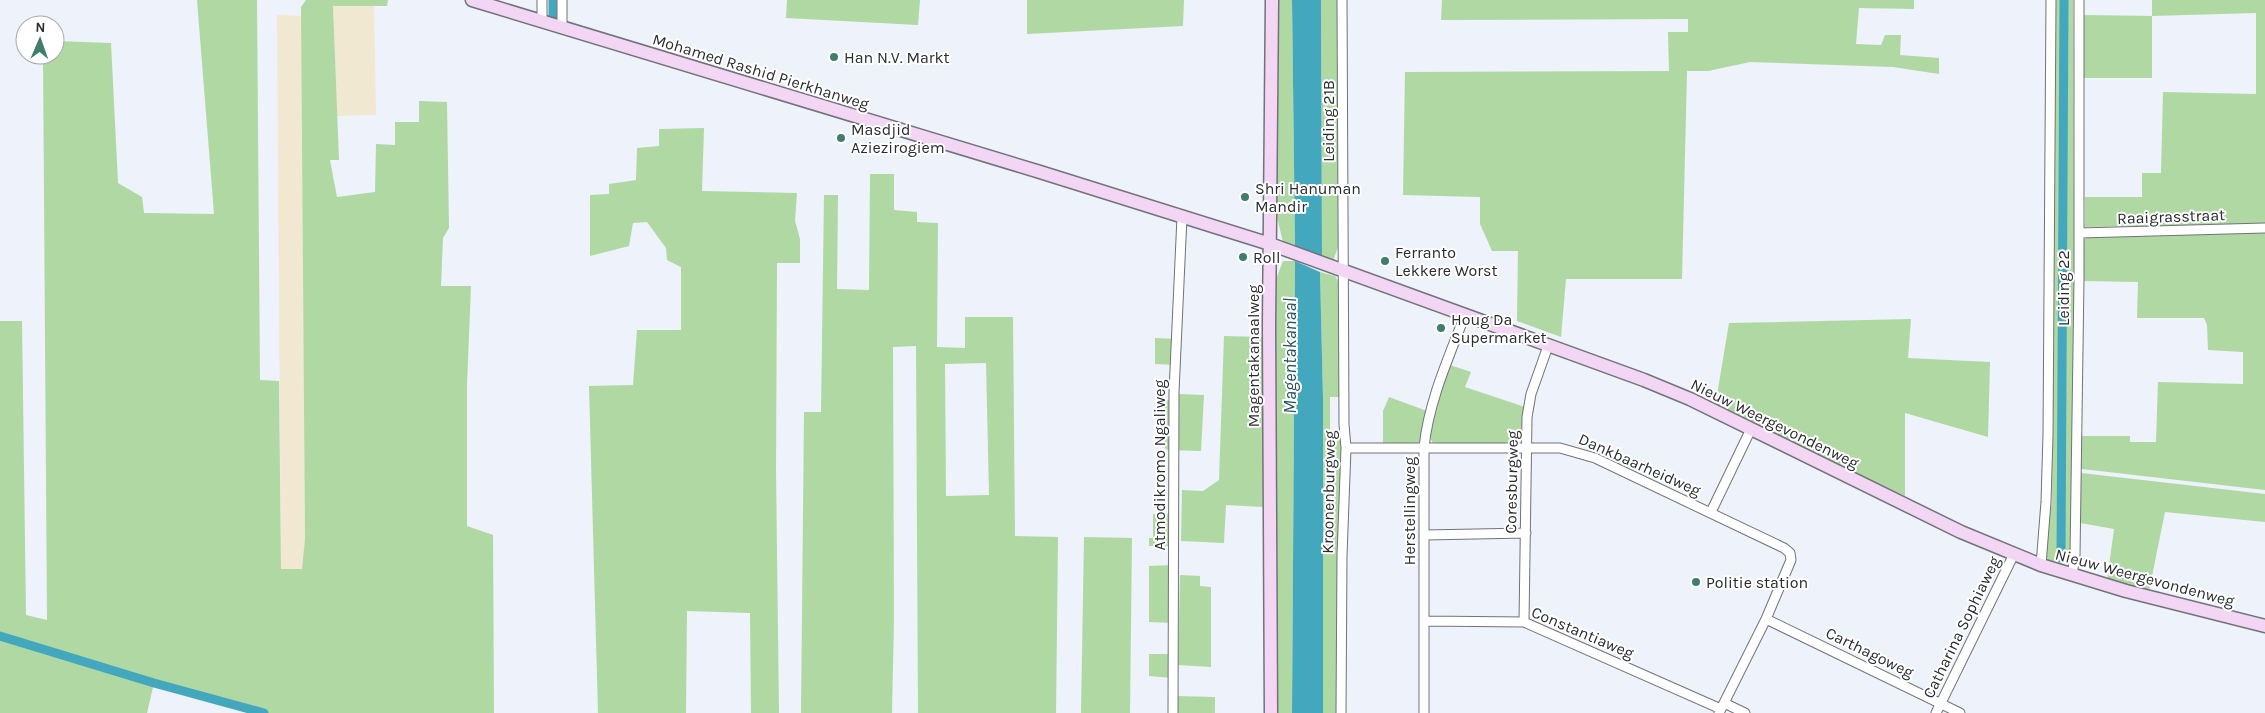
<svg xmlns="http://www.w3.org/2000/svg" width="2265" height="713" viewBox="0 0 2265 713" font-family="Karla,sans-serif">
  <style>
    .industrial { fill: #f1e8d2 }
    .green { fill: #afd8a3; fill-rule: evenodd }
    .water { fill: #43a8bd }
    .lines { fill: none; stroke-linecap: round; stroke-linejoin: round }
    .stream { stroke: #43a8bd; stroke-width: 2.5 }
    .canal { stroke: #43a8bd; stroke-width: 9 }
    .street-casing { stroke: #70737a; stroke-width: 11 }
    .secondary-casing { stroke: #70737a; stroke-width: 15 }
    .street { stroke: #fff; stroke-width: 9 }
    .secondary { stroke: #f2d6f4; stroke-width: 12 }
    .poi-dot { fill: #3f7e6c; stroke: #fff; stroke-width: 2 }
    .labels { text-anchor: middle; stroke-width: 4; stroke-linejoin: round; paint-order: stroke }
    .poi-label { font-size: 16px; fill: #2a2b2e; stroke: #fff; text-anchor: start }
    .street-label { font-size: 16px; fill: #2a2b2e; stroke: #fff }
    .water-label { font-size: 18px; font-style: italic; fill: #26525c; stroke: #fff }
  </style>
  <rect width="100%" height="100%" fill="#eef2fa"/>
  <path class="industrial" d="M333,6h41l2,109 -39,1z
    M277,15l25,1 3,523 -2,30h-22z"/>
  <path class="green" d="M197,0h60l3,380 19,1 2,188h21l3,-30 -4,-532 5,-7h82l-1,6h-54l6,154h-9l7,37 38,-5 1,-48 19,1v-23h24v-21l28,1 2,126 -6,10 -2,48h30l-4,98v142l26,9 1,178h-230l-110,-30 -7,30h-147v-392h22l4,294 21,5 -4,-565h12v-14l56,2 7,140 24,14 2,16 70,1z
    M787,0h133l-2,25 -132,-7z
    M1027,0h157l-1,26 -156,8z
    M1277,0h15l3,247 -12,-5 -6,-25z
    M1321,0h16l2,244 -6,17 -11,-4z
    M1442,0h472v9l-55,-1 -3,36 25,1 4,-10h16l-1,20 39,3v16l-46,-7 -143,-5 -42,9h-21l-5,208h-116l-5,58 -44,-16 1,-70h-26l-12,-27v-27l-77,-2 2,-123 264,-1 -1,-39h20v-13l-247,1z
    M2054,0h19l1,281 -2,242 -2,33 -8,10 -14,-6 -4,-11 8,-47z
    M2152,0h113v224l-180,3v-30h57v-24h19l2,-81 93,2v-81l-104,3v62h-69l1,-63 68,1z
    M704,128l-2,63 95,2 -2,28 5,18v24h-23l-1,207 3,243h-28l-1,-100 -63,-2 -1,102h-88l-9,-327 44,-1 4,-55h44v-63l-14,-7 -1,-12 -19,-26 -14,1 -4,23 -39,10v-61l19,-1v-10l27,-4 1,-32 22,-2v-17z
    M870,174h24v36l23,2v10l21,1 -1,124 28,1v-31h48l2,219 43,1 -2,176h-138l-2,-367 -23,1 1,272 -2,94h-91l3,-301h17l3,-217h14l-1,94 32,1zM986,363l3,132 -43,1 -1,-132z
    M2265,231v259l-183,-21 -3,-2 2,-31h49v6h26l2,-60 85,2v-32l-35,-2 -1,-25 -3,-7h-67l1,-36 -56,-1 1,-40 3,-3z
    M1283,261h12l-3,452h-18l2,-434z
    M1320,272l15,4 5,9 -1,112h-9v42h11l-4,274h-14v-315z
    M1911,319l-3,39 82,4 -2,75 -83,-24v83l-190,-89 14,-84z
    M1224,336l41,1 -2,170 -37,-2 -2,38 -43,-2 1,-51 21,1 16,-11z
    M1155,338l21,1v26l-21,-1z
    M1450,365l21,7 -6,15 60,20 -5,31 -3,5 -82,1c-17,-9 9,-64 15,-79z
    M1177,394l27,1 -3,56 -34,-1 -5,-6v-40z
    M1389,397l38,14 -6,29 -3,3 -35,3v-35z
    M2081,473l184,21v28l-100,-10 -16,79 -42,-10 7,-52 -34,-6z
    M1153,514h23l-1,32h-26v-8h4z
    M1084,537l48,1 -2,175h-49z
    M1174,565l-1,58 -24,-1v-56z
    M1180,575l20,1v10l11,1v80l-33,-2z
    M1149,654h23v24l-23,-2z
    M1177,696l38,1v16h-38z"/>
  <path class="water" d="M1292,0h29l1,257 -27,-10z
    M1295,261l25,11 3,126v315h-31z"/>
  <g class="lines">
    <path class="stream" d="M2061,558l1,-60"/>
    <path class="canal" d="M553,0v16
      M2061,558l3,-558
      M0,636l154,47 110,30"/>
    <defs>
      <path id="street" d="M542,0v21
        M562,0v27
        M2079,233l186,-5
        M1346,448h214l35,10 189,90 6,5 1,7 -25,59 -47,94
        M1711,512l40,-83
        M1425,535l101,-2
        M2041,565l5,-63 2,-67 3,-435
        M2072,575l3,-19 4,-276v-280
        M1766,619l194,94
        M1425,621l99,1 197,87
        M1524,622l3,-205 4,-23 17,-48
        M1724,703l21,10
        M1173,713l1,-321 8,-175
        M1341,713l1,-157 4,-108 -2,-24 -2,-424
        M1424,713v-266c5,-46 24,-88 41,-132
        M1936,713l78,-159"/>
      <path id="secondary" d="M472,0l568,172 230,72 374,136 46,19 271,133 80,33 85,26 139,35
        M1271,713l-2,-387 3,-326"/>
    </defs>
    <use href="#street" class="street-casing"/>
    <use href="#secondary" class="secondary-casing"/>
    <use href="#street" class="street"/>
    <use href="#secondary" class="secondary"/>
  </g>
  <g class="poi-dot">
    <circle cx="834" cy="57" r="5"/>
    <circle cx="841" cy="138" r="5"/>
    <circle cx="1245" cy="197" r="5"/>
    <circle cx="1243" cy="257" r="5"/>
    <circle cx="1385" cy="261" r="5"/>
    <circle cx="1441" cy="328" r="5"/>
    <circle cx="1696" cy="582" r="5"/>
  </g>
  <g class="labels">
    <g class="poi-label">
      <text x="844" y="63">Han N.V. Markt</text>
      <text x="851" y="135">Masdjid<tspan x="851" dy="18">Aziezirogiem</tspan></text>
      <text x="1255" y="194">Shri Hanuman<tspan x="1255" dy="18">Mandir</tspan></text>
      <text x="1395" y="258">Ferranto<tspan x="1395" dy="18">Lekkere Worst</tspan></text>
      <text x="1253" y="263">Roll</text>
      <text x="1451" y="325">Houg Da<tspan x="1451" dy="18">Supermarket</tspan></text>
      <text x="1706" y="588">Politie station</text>
    </g>
    <g class="street-label">
      <text transform="translate(761 71) rotate(17)" y="6">Mohamed Rashid Pierkhanweg</text>
      <text transform="translate(1328 121) rotate(-90)" y="6">Leiding 21B</text>
      <text transform="translate(2171 216) rotate(-2)" y="6">Raaigrasstraat</text>
      <text transform="translate(2063 288) rotate(-90)" y="6">Leiding 22</text>
      <text transform="translate(1253 356) rotate(-90)" y="6">Magentakanaalweg</text>
      <text transform="translate(1775 423) rotate(26)" y="6">Nieuw Weergevondenweg</text>
      <text transform="translate(1640 464) rotate(24)" y="6">Dankbaarheidweg</text>
      <text transform="translate(1159 465) rotate(-90)" y="6">Atmodikromo Ngaliweg</text>
      <text transform="translate(1511 482) rotate(-89)" y="6">Coresburgweg</text>
      <text transform="translate(1328 492) rotate(-89)" y="6">Kroonenburgweg</text>
      <text transform="translate(1409 511) rotate(-90)" y="6">Herstellingweg</text>
      <text transform="translate(2145 577) rotate(15)" y="6">Nieuw Weergevondenweg</text>
      <text transform="translate(1961 627) rotate(-64)" y="6">Catharina Sophiaweg</text>
      <text transform="translate(1583 632) rotate(23)" y="6">Constantiaweg</text>
      <text transform="translate(1870 652) rotate(26)" y="6">Carthagoweg</text>
    </g>
    <g class="water-label">
      <text transform="translate(1290 356) rotate(-90)" y="6">Magentakanaal</text>
    </g>
  </g>
  <g transform="translate(40 40) rotate(2)"><circle r="24" fill="#ffffff" stroke="#aaaaab"/>
  <path d="M0-4L9 19L0 12L-9 19Z" fill="#3f7e6c"/>
  <text y="-8" font-size="14" font-weight="bold" text-anchor="middle" fill="#2a2b2e">N</text>
  </g>
</svg>
